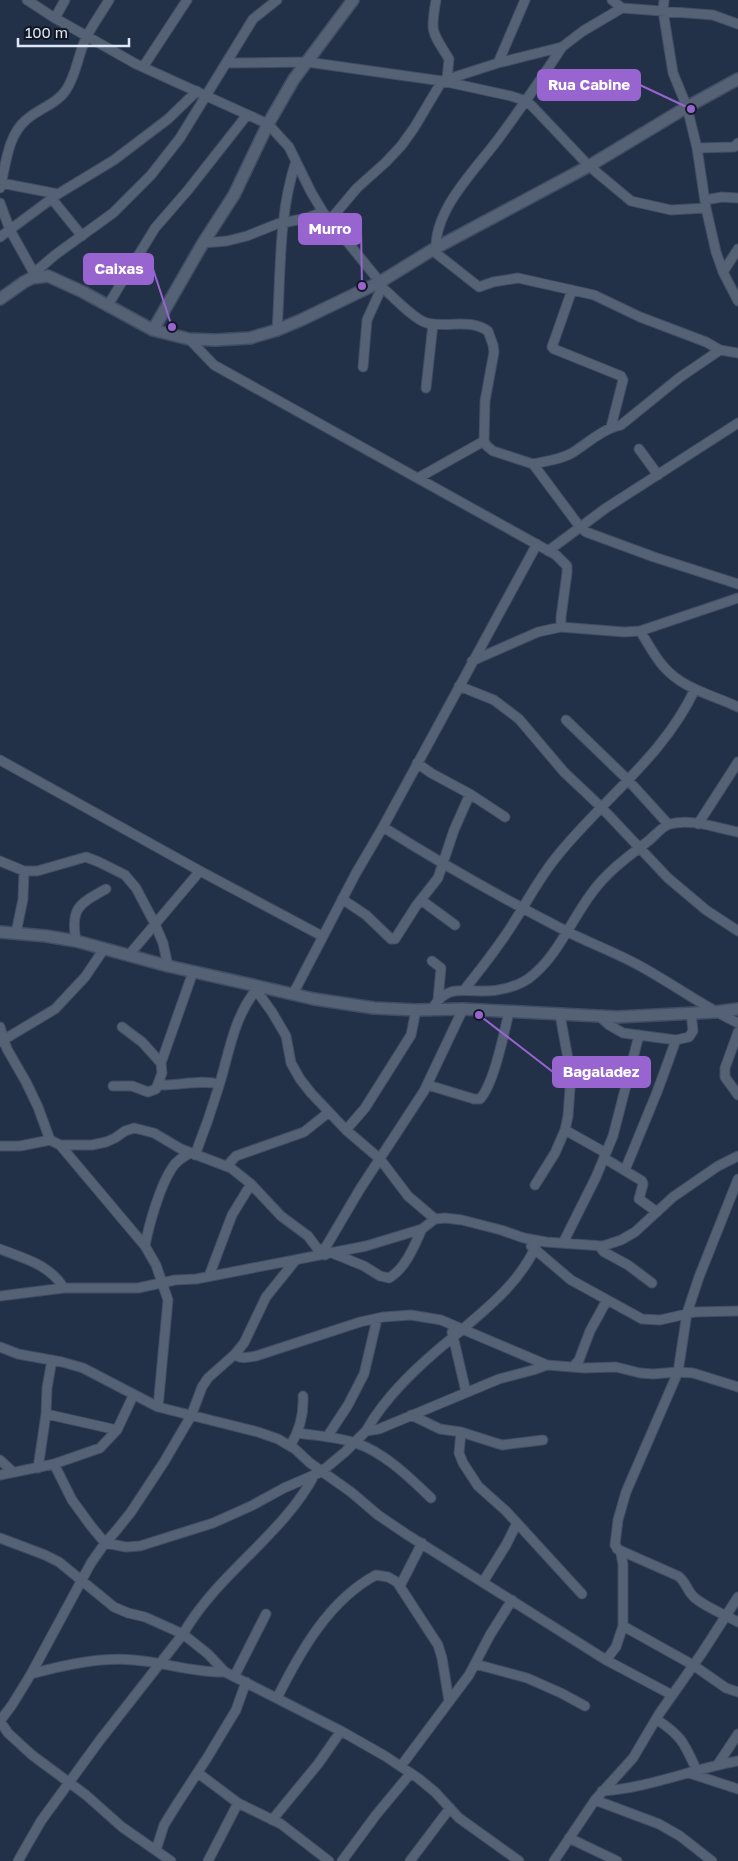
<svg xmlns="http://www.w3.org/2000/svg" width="738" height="1861" viewBox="0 0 738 1861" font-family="'Golos Text',sans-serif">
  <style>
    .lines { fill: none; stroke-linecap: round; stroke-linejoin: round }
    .minor-casing { stroke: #404d64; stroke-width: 11 }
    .tertiary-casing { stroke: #404d64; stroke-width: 14 }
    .minor { stroke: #556175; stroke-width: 9 }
    .tertiary { stroke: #556175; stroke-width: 11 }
    .leader { fill: none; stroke: #9864d0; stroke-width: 2 }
    .callout-dot { fill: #9864d0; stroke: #121823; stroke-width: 2 }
    .callout { fill: #9864d0; stroke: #9864d0; stroke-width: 2 }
    .callout-label { font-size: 15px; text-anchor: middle; font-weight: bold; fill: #fff }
  </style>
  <rect width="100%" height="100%" fill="#223048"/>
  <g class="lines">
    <defs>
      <path id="minor" d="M27,0l26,17 83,47 132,60 21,23 22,45 12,20 57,70 2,5c10,9 34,34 45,36 22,5 42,-5 61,8l5,14 1,7 -9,49 -1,40 3,5 6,5 40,13 47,63 6,5 68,25 84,27
        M436,0c-6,34 -4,31 13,59l-2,20
        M612,0l10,8
        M664,0l-1,11 10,62 14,34 10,41 9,60 10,44 7,20 15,29
        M55,18l10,-18
        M227,63l80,-1 135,19 69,15 15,5 7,6 56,59 42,35 40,9 35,-2
        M498,63l27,-63
        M143,67l44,-67
        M697,148l37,-1 4,-4
        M1,183l57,11
        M0,188c6,-22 7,-52 26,-68 12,-11 31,-16 40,-30 11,-16 12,-37 21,-54 6,-12 15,-24 22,-36
        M52,199l30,37
        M705,200l17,-3 16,1
        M0,203l10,27 24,43
        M330,220l27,-32 29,-26 15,-16 13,-18 28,-47 56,-18 64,-16 21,-16 39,-23 91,7 25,9
        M0,237l58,-43 56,-34 54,-41 29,-28
        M203,243l24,-2 20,-5 30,-12 30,-6 16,-6
        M436,248c-1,-40 41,-80 63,-110 22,-30 43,-60 63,-91
        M432,250l47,37 14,-5 25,-4 76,17 46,22 66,25 14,8 18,3
        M723,272l15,-23
        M32,278l2,-5 21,-18 58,-42 38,-38 29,-37 73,-119 24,-19
        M572,290l-20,57 2,2 67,27 2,4 -12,47
        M108,305l47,-77 33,-38 59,-75
        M277,330c4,-56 1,-115 19,-169
        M189,339l25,26 342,190 11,11v7l-6,44v10
        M363,367l4,-47 15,-33
        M426,388l7,-64
        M639,449l19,26
        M533,464c13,-3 27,-4 39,-11 16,-10 30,-24 49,-28l58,-47 41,-28
        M418,478l66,-37
        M548,551l58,-43 132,-85
        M640,631c8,12 14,25 24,36 19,22 49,28 74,40
        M472,661l66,-29 23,-5 63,5 16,-1 98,-33
        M459,686l35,14 25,19 45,53 37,35 67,71 38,32 32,21
        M566,720l62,60 40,44
        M0,760l200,111 122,65
        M417,763l14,10 39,21 35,23
        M698,824l40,-62
        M383,827c59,37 119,71 181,103 25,13 51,22 76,36 33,18 64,41 98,57
        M0,861l24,10h13l49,-14 13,5 26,13 11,13 19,36 8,19 5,23
        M342,899l24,16 25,24h4l21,-33 22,-28 16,-48 16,-36
        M421,900l34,25
        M16,933l7,-34 1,-28
        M76,941c-6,-33 3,-37 30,-52
        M128,956l72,-85
        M432,961l9,7 -3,31
        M257,986l-1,4 16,22 14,24 5,27 9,16 11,14 35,37 34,29 28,37 27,23
        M465,989c17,-22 35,-44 49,-67 14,-22 27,-47 44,-67 45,-56 106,-99 137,-166
        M293,994l63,-121 27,-46 154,-283
        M432,1009c14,-24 29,-18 53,-18 14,0 31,-4 43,-12 29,-21 42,-57 63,-85 15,-21 35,-36 56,-52 7,-5 15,-16 23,-18 21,-6 47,4 68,8
        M599,1016l10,9 14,8 53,7 13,-3 4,-6 -2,-18
        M0,1027l7,22 19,33 12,25 12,33 10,5 85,101 11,19 12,35 -10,107
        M122,1027l20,15 19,21
        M738,1032l-13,36v9l13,18
        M0,1042l55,-33 30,-32 19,-28
        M570,1064l30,2 29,6
        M158,1085c21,1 41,-6 61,-1
        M428,1085l46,14h6c14,-15 24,-66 29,-87
        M113,1086h19l16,6 8,-3 6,-16 -1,-10 32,-91
        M346,1130l19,-22 46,-73 5,-25
        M565,1130l41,23
        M60,1145h32l14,-3 9,-4 10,-7 9,-3 20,5 27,16 50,19 20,16 30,32 27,20 9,12 7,2
        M0,1146h20l30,-6
        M195,1155c9,-23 17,-46 24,-69 10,-33 15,-69 37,-96
        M604,1158l38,23 1,3 -4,15 18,13
        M227,1166l9,-10 68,-24 25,-20
        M625,1170l32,-78 19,-52
        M535,1185l20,-32 10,-23 3,-14 3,-41 -11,-60
        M563,1243l33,-66 17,-41 26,-101
        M145,1246c4,-22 15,-60 27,-78 4,-7 11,-11 18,-15
        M531,1246l40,34 71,39 18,1 35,-8 43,-1
        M599,1246l5,6 24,13 24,18
        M0,1249c25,10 49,15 64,39
        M332,1253l32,13 16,10 9,2c17,-10 25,-32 33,-49
        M325,1255l-1,-5 36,-61 64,-98 39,-82
        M209,1276l23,-61 19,-31
        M0,1296l64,-8h74l37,-8 21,-1 170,-33 56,-17 13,-10 10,-1 17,2 39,10 23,8 22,4 57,4 18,-6 14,-8 38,-35 45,-31 20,-10
        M452,1332l14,60
        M0,1347l18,7 44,8 21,6 75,39 100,25 20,7 17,10 15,14 41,29 27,23 28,19 200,126 66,35
        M235,1354c5,6 14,3 21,2l104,-34 23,-5 28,-2 30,5 106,45
        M573,1367l6,-7 11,-29 17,-31
        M46,1414l71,16
        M411,1415l29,14 21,3 41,13 41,-5
        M366,1431c20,-36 54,-67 86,-93 33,-28 70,-56 86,-97
        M461,1432l-2,21 4,10 15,23 28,25 76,83
        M298,1433c20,3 39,4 58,10 29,10 53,34 75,55
        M327,1437l21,-32 16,-31 13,-55
        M290,1446c10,-16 14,-32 13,-50
        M0,1460l13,12
        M54,1464l18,36 19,26 14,17 21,4 14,-1 73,-23 38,-17 33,-18 37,-16 24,-20 21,-21 13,-2 120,-50 34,-9 14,-5 37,3 32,-1 24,6 13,1 25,-2 15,1 45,14
        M38,1468l8,-54 1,-26 5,-28
        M0,1475l54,-11 46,-16 17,-18 16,-34
        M0,1538l45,17 14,7 55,45 14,6 17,4 38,17 25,20 17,18 116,59 44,25 33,22 17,14 24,26 60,43
        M617,1549l61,27c8,5 9,16 17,22 12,10 29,16 43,24
        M483,1582l23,-37 11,-22
        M400,1586l22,-43
        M623,1626l70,39 33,23 12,4
        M606,1660l10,-13 7,-21v-61l-2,-12 -6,-8 3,-25 8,-28 52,-120 9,-59 12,-36 39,-98
        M475,1664l52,14 34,15 24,13
        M31,1674c33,-9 69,-17 103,-14 30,2 60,13 91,12
        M235,1675l31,-61
        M277,1698c23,-46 52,-98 99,-123l12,2 9,5 41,63 4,13 7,43
        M656,1719c26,17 28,24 41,52
        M0,1721l12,-16 19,-31 60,-111 14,-20 10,-11 16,-20 33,-50 27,-46 11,-29 6,-9 27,-24 9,-11 22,-46 29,-36
        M0,1721l8,12 24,22 54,40 36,32 49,34
        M718,1764l20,-30
        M401,1766l68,-91 21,-40 22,-35
        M198,1773l40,30 43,21 48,37
        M689,1773l49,16
        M602,1791c47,-3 90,-22 136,-30
        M595,1800l64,24 21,12 32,25
        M272,1820l46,-56 23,-33
        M569,1838l48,23
        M156,1850l8,-25 13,-21 30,-46 29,-48 10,-28
        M18,1861l23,-40 59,-81 83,-106c34,-60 100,-99 132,-160
        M208,1861l30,-58
        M342,1861l34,-46 34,-41
        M410,1861l40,-53
        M554,1861l41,-61 38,-42 26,-44 43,-61 36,-56"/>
      <path id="tertiary" d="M0,299l24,-17 8,-4 16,-2 35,16 70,38 36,9 26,1 35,-2 27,-8 24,-10 79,-38 52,-32 157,-84 98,-59 51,-28
        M153,330l50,-87 31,-48 34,-71 26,-45 59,-79
        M0,932l46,4 30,5 92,25 89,20 57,13 60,9 42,2 47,-1 154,8 98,-5 23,-3"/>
    </defs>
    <use href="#minor" class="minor-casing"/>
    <use href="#tertiary" class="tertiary-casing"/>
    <use href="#minor" class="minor"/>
    <use href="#tertiary" class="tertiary"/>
  </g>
  <path class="leader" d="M691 109L640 85M362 286L361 229M172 327L153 269M479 1015L553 1072"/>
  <g class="callout-dot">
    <circle cx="691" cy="109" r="5"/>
    <circle cx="362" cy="286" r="5"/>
    <circle cx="172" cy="327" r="5"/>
    <circle cx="479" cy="1015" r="5"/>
  </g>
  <g class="callout">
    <rect x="538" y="70" width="102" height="30" rx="5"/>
    <rect x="299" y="214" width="62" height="30" rx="5"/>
    <rect x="84" y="254" width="69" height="30" rx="5"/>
    <rect x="553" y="1057" width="97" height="30" rx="5"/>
  </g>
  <g class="callout-label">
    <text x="589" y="90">Rua Cabine</text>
    <text x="330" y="234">Murro</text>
    <text x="119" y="274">Caixas</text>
    <text x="601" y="1077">Bagaladez</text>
  </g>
  <path d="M18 38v8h111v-8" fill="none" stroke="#dde7f7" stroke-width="2.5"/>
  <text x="25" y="38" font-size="15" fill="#dde7f7" stroke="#121823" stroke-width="4" paint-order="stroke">100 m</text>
</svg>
